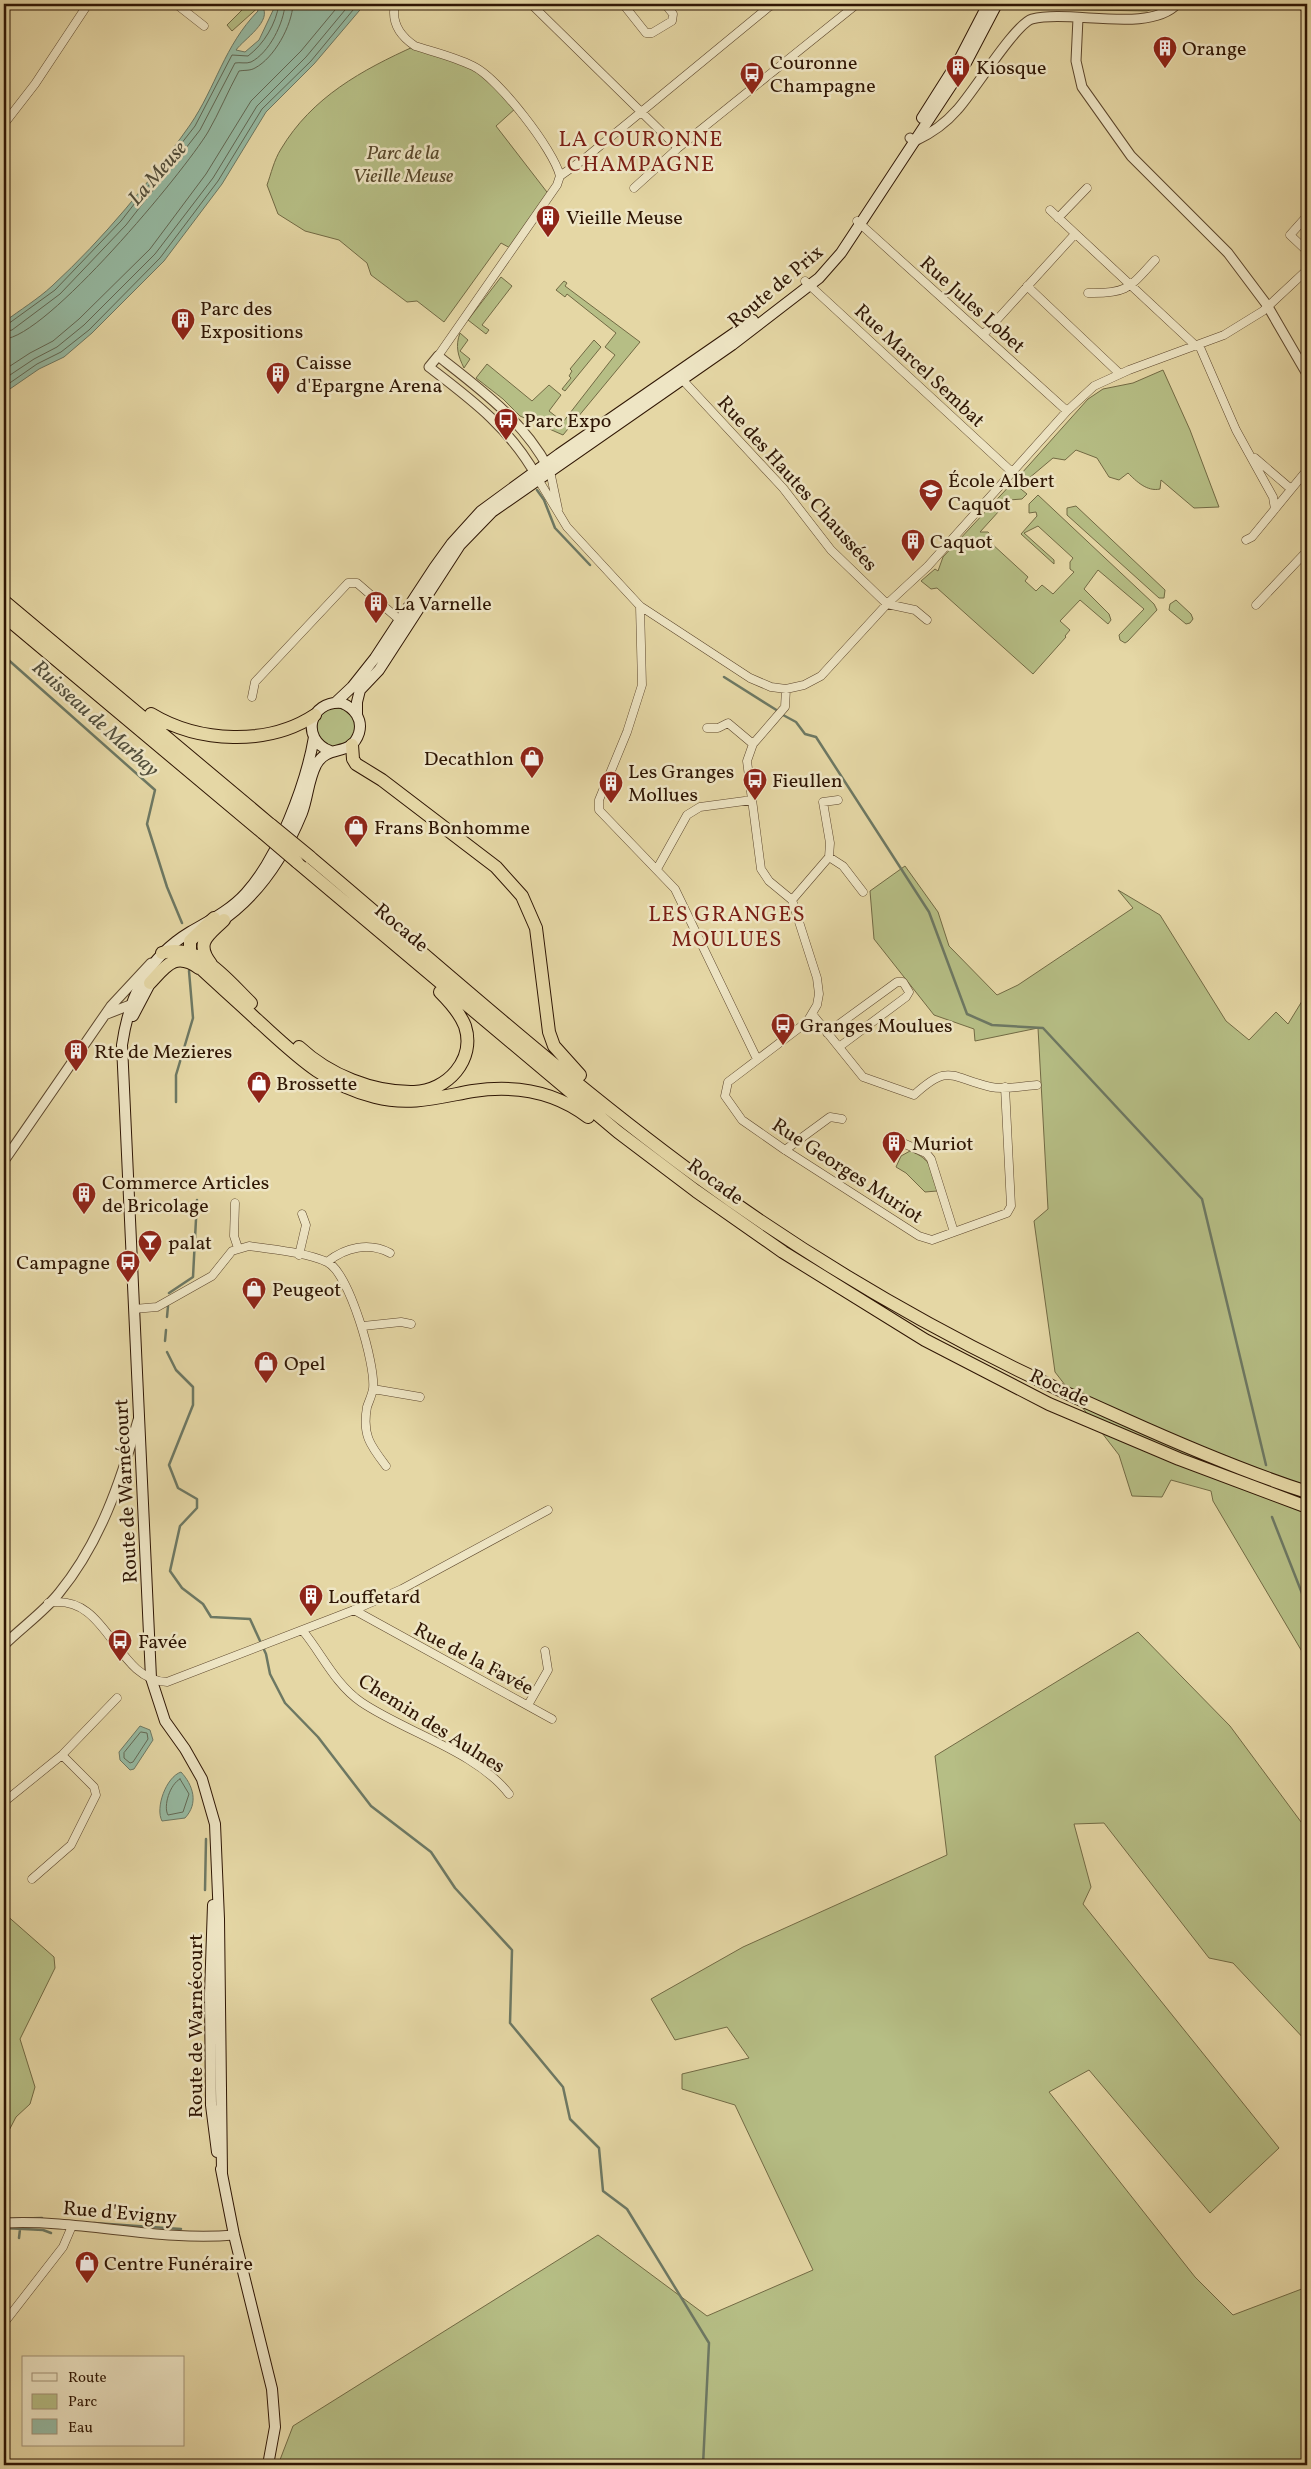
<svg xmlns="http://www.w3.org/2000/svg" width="1311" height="2469" viewBox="0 0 1311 2469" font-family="Vollkorn,serif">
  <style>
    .green { fill: #b6be85; stroke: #726a44 }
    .water { fill: #96baa3; stroke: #6d7863 }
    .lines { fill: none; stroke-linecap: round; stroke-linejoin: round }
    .shore { stroke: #626854; stroke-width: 1 }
    .stream { stroke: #6d7863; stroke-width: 2.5 }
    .minor-casing { stroke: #5c462c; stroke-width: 9 }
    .tertiary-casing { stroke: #5c462c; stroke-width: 11 }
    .secondary-casing { stroke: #2f1604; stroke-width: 12 }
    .trunk-casing { stroke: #2f1604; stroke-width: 14 }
    .minor { stroke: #eee5c4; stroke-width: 8 }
    .tertiary { stroke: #eee5c4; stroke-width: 9 }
    .secondary { stroke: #eee5c4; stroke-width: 10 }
    .trunk { stroke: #e5d7a5; stroke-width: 12 }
    .trunk-bridge-casing { stroke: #2f1604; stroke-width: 14; stroke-linecap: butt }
    .trunk-bridge { stroke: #e5d7a5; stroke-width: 12 }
    .labels { text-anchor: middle; stroke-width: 5; stroke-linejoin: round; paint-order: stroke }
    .poi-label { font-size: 20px; fill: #2f1604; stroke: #eee5c4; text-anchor: start }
    .park-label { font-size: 20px; font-style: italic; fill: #58482b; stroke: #eee5c4 }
    .street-label { font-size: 20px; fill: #2f1604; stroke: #eee5c4 }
    .water-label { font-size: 21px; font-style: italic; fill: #534f3c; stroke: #eee5c4 }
    .quarter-label { font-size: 22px; letter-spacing: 1px; fill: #7a1f14; stroke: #eee5c4 }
  </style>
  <rect width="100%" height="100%" fill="#e5d7a5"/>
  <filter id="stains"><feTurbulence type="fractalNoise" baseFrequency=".004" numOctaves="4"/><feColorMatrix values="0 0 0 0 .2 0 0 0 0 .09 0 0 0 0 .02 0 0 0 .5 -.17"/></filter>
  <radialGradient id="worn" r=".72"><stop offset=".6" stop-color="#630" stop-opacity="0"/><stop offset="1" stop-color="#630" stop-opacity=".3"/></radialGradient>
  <path class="green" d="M248,4h14l-30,27 -5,-6z
    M1032,4h135l-20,7 -107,-2z
    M415,46l59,20 42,42 -20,18 54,70 -38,53 -11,-6 -57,79 -27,-21 -10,1 -36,-27 -4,-12 -28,-23 -34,-9 -27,-17 -11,-29c4,-11 7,-25 14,-36 31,-52 81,-79 134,-103z
    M501,277l11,9 -30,39 7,5 -3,4 -18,-14z
    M564,281l3,2 -2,3 75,56 -77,93 -43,-19 -17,-17 -27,-21 11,-14 45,37 17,-16 12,10 -12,16 14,11 52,-67 -10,-8 11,-14 -49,-39 -2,3 -9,-7z
    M460,333l8,7 -8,11 10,8 -6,9c-6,-12 -9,-22 -4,-35z
    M594,340l7,7 -36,44 -3,-2 9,-11 -2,-2 3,-5 -2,-2z
    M1163,370l27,60 29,77 -25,1 -33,-28 -1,9c-13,3 -24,-8 -32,-16l-9,7 -10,-3 -12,-19 -21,-8 -11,10 -12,-2 -25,21 -7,-5 67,-75 15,-10 30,-6z
    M1015,480l1,5 11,9 -5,5 -13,1 -29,32h8l4,4 -1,7 37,34 -3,4 11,10 6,-6 11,9 21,-22 -4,-3v-7l3,-4 -35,-32 -14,7 30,27v4l-33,-30 16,-18 -1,-4 -7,1v-9l9,-9 116,109 3,6 -29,31 -3,2 -5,-3 -1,-5 25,-26 -46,-39 -14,19 25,25 2,6 -3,4 -28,-24 -20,21 10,9 -5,6 1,1 -33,37 -96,-86 -6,1 -10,-8 14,-12 3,2 5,-14z
    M1076,506l89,84 -1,8h-5l-92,-83v-7z
    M1176,600l15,14 2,5 -3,4 -4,1 -17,-14 1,-6z
    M317 727a19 19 0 1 1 38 0a19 19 0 1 1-38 0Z
    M905,866l33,46 11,34 48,49 21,-10 115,-77 -15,-18 42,25 66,106 23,19 27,-28 12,12 19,-31v667l-94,-159 -2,-10 -40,-11 -9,17 -30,-1 -13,-41 -64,-83 -21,-151 14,-12 -10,-181 -63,13 -1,-12 -40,-14 -60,-76 -4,-48z
    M910,1151c22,8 22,19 27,40l-12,1 -19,-19 -10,-6 5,-11z
    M1138,1632l92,94 77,104v212l-74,-79 -24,-5 -105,-135 -30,1 17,63 -8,17 196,244 -69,65 -121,-143 -40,22 146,185 38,38 74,-28v178h-1029l15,-39 305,-191 109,81 106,-46 -78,-165 -53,-16v-15l67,-16 -22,-31 -52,13 -24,-41 92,-52 204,-92 -12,-99z
    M4,1913l50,44 1,11 -35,71 15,48 -5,17 -14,13 -12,23z"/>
  <path class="water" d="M276,4h89l-51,60 -48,48 -44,72 -58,77 -72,72 -28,24 -25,12 -35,24v-71c16,-12 34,-23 48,-36 52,-48 98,-104 138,-161 26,-38 34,-79 68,-114l-1,-3 5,-2c11,15 -18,33 -26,44l9,2 14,-12z
    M140,1726l10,4 3,10 -19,29 -4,1 -10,-10 -1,-8z
    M181,1772c12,13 18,31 4,46l-23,3c-7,-13 4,-44 19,-49z"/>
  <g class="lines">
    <path class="shore" d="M4,325l4,-1 47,-34 66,-69 74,-95 37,-71 16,1c16,-12 28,-32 31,-52
      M4,332l8,-2 48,-36 66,-69 74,-95 35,-67c5,-1 11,1 16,-1 18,-9 33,-39 34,-58
      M4,339c42,-1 180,-167 204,-207 11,-19 20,-41 31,-61 5,-1 11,0 16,-3 19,-10 37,-42 38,-64
      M4,370l26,-17 23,-12 26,-22 71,-70 56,-75 45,-73 50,-50 39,-47
      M4,379l30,-20 23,-12 27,-22 71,-71 58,-76 44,-72 49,-49 44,-53
      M4,387l33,-23 24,-12 28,-22 71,-72 58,-77 44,-72 49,-48 47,-57
      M141,1732l6,1 1,6 -15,23 -3,1 -6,-5v-5z
      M180,1779l9,15 -6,18 -15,3c-5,-9 2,-31 12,-36z"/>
    <path class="stream" d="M537,490l7,10 11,28 35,37
      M4,656l151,134 -8,34 20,63 15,36
      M724,677l54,34
      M783,715l13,7 9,12 11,3 113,175 38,102 25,11 51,3 159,171 64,266
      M176,1102v-27l17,-57 -4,-47
      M169,1293l24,-16 4,-77
      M167,1317l1,-11
      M165,1341l1,-11
      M167,1352l9,18 17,17v18l-24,60 9,23 19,11v9l-17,18 -10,45 12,17 21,16 8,13 39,2 16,35 4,20 15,29 33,34 53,69 60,46 24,36 57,62 -2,73 53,64 7,32 29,29 4,43 24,18 82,134 -6,122
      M1272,1517l35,89
      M205,1890l1,-51
      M5,2219l37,-1
      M94,2223l87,6
      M4,2228l39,2 8,3
      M19,2238l1,-9"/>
    <defs>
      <path id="minor" d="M176,4l28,22
        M395,4c-4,18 5,32 20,42 19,6 40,11 58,20 25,12 81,84 87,110
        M531,4l147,144
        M623,4l23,29h6l20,-12 1,-7 -8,-10
        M1299,4l8,6
        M4,124l31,-40 53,-80
        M634,188l44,-40 179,-144
        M1050,210l146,136
        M1307,216l-17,19 17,16
        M1058,218l29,-30
        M857,221l210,190
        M805,281l208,192
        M1027,286l93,88
        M1088,293c40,1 42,-6 67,-33
        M983,335l92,-101
        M1199,345l37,85 37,67 2,12
        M438,356l119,-171 3,-9 24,-17 186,-153 9,-2
        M679,376l104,112 48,62 56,54 28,6 12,10
        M1255,458l36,31
        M550,471l8,38
        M538,479l29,48 73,79 110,72 21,9 15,2 18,-4 17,-9 66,-72 41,-38 139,-155 27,-25 35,-16 95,-35 39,-24 44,-41
        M1246,540l6,-3 55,-67
        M1256,605l51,-54
        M640,606l2,79 -15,47 -28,68v10l76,79 82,170
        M786,689l-1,18 -32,37 -6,17 14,108 8,12 23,19 25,78 2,16 -2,11 -10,17 -79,60 -3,14 17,24 43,30 134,86 13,4 75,-27 4,-7 -6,-119
        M252,697l3,-15 93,-99h9l45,39
        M707,728h11l10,-5 25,21
        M829,857l14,9 20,26
        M657,869l30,-54 13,-8 52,-7
        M792,900l37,-43 1,-14 -7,-41 15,-2
        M813,1015l50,62 51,18c36,-33 36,-17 77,-8 14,3 32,-1 46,-2
        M827,1033l70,-51h6l6,10 -3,5 -67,50
        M898,1141l28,12 5,6 23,73
        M785,1150l45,-33 12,2
        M235,1203l-1,33 4,12
        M299,1255l7,-30 -4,-11
        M327,1262c19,-15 42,-20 63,-9
        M134,1309l23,-2 55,-31 20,-25 17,-5c25,4 55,6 78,16 22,10 49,103 46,127 -1,6 -4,12 -6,18 -5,28 3,38 19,59
        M363,1326l38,-4 10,2
        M373,1389l47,8
        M48,1603c61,-11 66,77 119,79l187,-72 48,-21 146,-79
        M354,1610l198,109
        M303,1631c19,23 32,53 58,71 44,30 116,50 148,92
        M528,1705l20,-35 -3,-19
        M4,1802l58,-47 55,-57
        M32,1879l39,-34 25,-50 -2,-8 -32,-32
        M4,2323l59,-76 9,-21"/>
      <path id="tertiary" d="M1078,18l-2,43 6,26 49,69 97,97 39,52 40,69
        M910,138l5,3c17,-8 30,-17 42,-31 16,-17 58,-86 75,-91 38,-10 116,15 145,-15
        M537,477c-27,-49 -65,-77 -108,-110l9,-11c42,33 85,64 111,113
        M107,1014l23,-9
        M4,1161l107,-155 40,-43
        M4,1645c17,-17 41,-34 55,-52 41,-50 62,-112 79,-173
        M4,2223c77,-4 154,19 230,12"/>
      <path id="secondary" d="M922,118l38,-60 28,-54
        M335,703l17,-16 23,-29 59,-90 18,-25 29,-32 78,-57 194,-134
        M357,715v-13l3,-12 19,-20 81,-125 32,-33 240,-167 87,-67 22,-25 125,-190 31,-59
        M217,924c40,-26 67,-67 85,-111 6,-16 6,-32 14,-48 12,-22 35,-7 43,-32 4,-14 -5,-25 -17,-30 -33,-3 -42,36 -12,48
        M133,1016l20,-38
        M213,1905l-3,89 1,111 6,47
        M221,2169l13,66 38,154 3,38 -7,38
        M222,2174l-3,-255 -4,-95 -13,-45 -17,-30 -20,-28 -14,-43 -29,-633c7,-48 25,-87 68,-113 19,-11 41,-22 56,-39 32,-35 60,-109 68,-156"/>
      <path id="trunk" d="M4,601l267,224
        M4,616l259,217
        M151,714c48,29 117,32 164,1
        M352,745l1,14 3,5 26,16 114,87 26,29 14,32 13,104 5,14 26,29
        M310,857c128,108 253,221 388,320 132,97 276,177 426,242 60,27 121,53 183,73
        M297,862l321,270 78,59 87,61 142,88 124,64 130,55 128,48
        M214,918l-24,23v10l5,12c20,19 41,37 61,56 39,35 67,65 119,78 35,9 64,0 98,-6 41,-6 81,0 115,26
        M162,953c37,-11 65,27 89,50
        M211,964c-17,-22 -2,-29 13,-44
        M150,983c16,-17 25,-32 49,-15
        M299,1047c30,28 74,46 115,45 33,-1 62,-32 51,-66 -5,-13 -15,-24 -25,-34"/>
    </defs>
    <use href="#minor" class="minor-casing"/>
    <use href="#tertiary" class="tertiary-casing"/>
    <use href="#secondary" class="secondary-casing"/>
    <use href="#trunk" class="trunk-casing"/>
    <use href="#minor" class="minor"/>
    <use href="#tertiary" class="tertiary"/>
    <use href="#secondary" class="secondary"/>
    <use href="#trunk" class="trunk"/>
    <defs>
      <path id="trunk-bridge" d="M271,825l39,32
        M263,833l34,29"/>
    </defs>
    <use href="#trunk-bridge" class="trunk-bridge-casing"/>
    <use href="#trunk-bridge" class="trunk-bridge"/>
  </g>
  <defs>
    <symbol id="building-pin" viewBox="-11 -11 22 30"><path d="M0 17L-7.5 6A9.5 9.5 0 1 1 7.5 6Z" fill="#8f2418" stroke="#eee5c4"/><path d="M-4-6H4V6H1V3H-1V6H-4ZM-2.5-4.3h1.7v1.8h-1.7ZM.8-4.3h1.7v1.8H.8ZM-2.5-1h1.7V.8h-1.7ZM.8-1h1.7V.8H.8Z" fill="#fff"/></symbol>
    <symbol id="bus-pin" viewBox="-11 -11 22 30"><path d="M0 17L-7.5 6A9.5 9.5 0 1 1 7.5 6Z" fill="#8f2418" stroke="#eee5c4"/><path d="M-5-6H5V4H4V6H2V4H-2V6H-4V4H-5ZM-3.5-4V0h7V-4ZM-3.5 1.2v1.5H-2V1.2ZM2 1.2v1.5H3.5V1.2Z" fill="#fff"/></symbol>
    <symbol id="school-pin" viewBox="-11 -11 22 30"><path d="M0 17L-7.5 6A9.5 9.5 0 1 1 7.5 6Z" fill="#8f2418" stroke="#eee5c4"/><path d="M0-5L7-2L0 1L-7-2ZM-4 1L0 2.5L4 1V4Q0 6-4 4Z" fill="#fff"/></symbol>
    <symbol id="shop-pin" viewBox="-11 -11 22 30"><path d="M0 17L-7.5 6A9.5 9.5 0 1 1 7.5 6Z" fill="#8f2418" stroke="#eee5c4"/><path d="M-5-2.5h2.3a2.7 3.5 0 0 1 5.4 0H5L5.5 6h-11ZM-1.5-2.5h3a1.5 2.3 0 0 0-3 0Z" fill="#fff"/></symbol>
    <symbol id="bar-pin" viewBox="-11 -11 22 30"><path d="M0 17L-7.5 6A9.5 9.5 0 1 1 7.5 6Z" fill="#8f2418" stroke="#eee5c4"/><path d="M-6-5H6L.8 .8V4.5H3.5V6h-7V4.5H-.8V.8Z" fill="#fff"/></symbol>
  </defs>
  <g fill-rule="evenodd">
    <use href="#building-pin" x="1151" y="34" width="28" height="38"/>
    <use href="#building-pin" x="944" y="53" width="28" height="38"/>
    <use href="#bus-pin" x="738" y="60" width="28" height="38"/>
    <use href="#building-pin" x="534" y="203" width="28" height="38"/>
    <use href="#building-pin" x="169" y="306" width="28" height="38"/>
    <use href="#building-pin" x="264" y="360" width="28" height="38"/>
    <use href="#bus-pin" x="492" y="406" width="28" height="38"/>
    <use href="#school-pin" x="917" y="477" width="28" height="38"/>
    <use href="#building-pin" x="899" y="527" width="28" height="38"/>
    <use href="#building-pin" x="362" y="589" width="28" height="38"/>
    <use href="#shop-pin" x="518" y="744" width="28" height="38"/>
    <use href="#bus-pin" x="741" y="766" width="28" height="38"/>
    <use href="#building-pin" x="597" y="769" width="28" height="38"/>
    <use href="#shop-pin" x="342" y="813" width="28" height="38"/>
    <use href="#bus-pin" x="769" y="1011" width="28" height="38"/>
    <use href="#building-pin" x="62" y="1037" width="28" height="38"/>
    <use href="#shop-pin" x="245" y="1069" width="28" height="38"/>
    <use href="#building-pin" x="880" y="1129" width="28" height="38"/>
    <use href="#building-pin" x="70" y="1180" width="28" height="38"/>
    <use href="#bar-pin" x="136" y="1228" width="28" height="38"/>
    <use href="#bus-pin" x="114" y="1248" width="28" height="38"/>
    <use href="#shop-pin" x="240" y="1275" width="28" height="38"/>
    <use href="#shop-pin" x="252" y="1349" width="28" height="38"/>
    <use href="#building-pin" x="297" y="1582" width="28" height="38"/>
    <use href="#bus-pin" x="106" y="1627" width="28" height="38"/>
    <use href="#shop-pin" x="73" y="2249" width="28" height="38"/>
  </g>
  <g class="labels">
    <g class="poi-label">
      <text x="1182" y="55">Orange</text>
      <text x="770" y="69">Couronne<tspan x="770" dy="23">Champagne</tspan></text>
      <text x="976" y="74">Kiosque</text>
      <text x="566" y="224">Vieille Meuse</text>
      <text x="200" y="315">Parc des<tspan x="200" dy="23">Expositions</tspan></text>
      <text x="296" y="369">Caisse<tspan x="296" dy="23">d'Epargne Arena</tspan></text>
      <text x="524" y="427">Parc Expo</text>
      <text x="948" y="487">École Albert<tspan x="948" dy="23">Caquot</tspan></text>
      <text x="930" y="548">Caquot</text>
      <text x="394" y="610">La Varnelle</text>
      <text x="514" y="765" text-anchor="end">Decathlon</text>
      <text x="628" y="778">Les Granges<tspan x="628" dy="23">Mollues</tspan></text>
      <text x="772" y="787">Fieullen</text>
      <text x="374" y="834">Frans Bonhomme</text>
      <text x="800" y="1032">Granges Moulues</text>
      <text x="94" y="1058">Rte de Mezieres</text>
      <text x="276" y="1090">Brossette</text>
      <text x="912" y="1150">Muriot</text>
      <text x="102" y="1189">Commerce Articles<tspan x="102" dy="23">de Bricolage</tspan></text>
      <text x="168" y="1249">palat</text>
      <text x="110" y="1269" text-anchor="end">Campagne</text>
      <text x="272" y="1296">Peugeot</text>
      <text x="284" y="1370">Opel</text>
      <text x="328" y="1603">Louffetard</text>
      <text x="138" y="1648">Favée</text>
      <text x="104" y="2270">Centre Funéraire</text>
    </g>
    <g class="park-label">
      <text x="403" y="159">Parc de la<tspan x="403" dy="23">Vieille Meuse</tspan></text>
    </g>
    <g class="street-label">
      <text transform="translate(775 286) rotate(-40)" y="7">Route de Prix</text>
      <text transform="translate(973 304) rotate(42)" y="7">Rue Jules Lobet</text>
      <text transform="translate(920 365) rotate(43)" y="7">Rue Marcel Sembat</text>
      <text transform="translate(798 483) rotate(48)" y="7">Rue des Hautes Chaussées</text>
      <text transform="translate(402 927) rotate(40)" y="7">Rocade</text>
      <text transform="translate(848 1170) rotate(33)" y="7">Rue Georges Muriot</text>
      <text transform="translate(716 1181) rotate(36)" y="7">Rocade</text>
      <text transform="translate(1060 1387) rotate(25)" y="7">Rocade</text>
      <text transform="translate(125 1491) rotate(-93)" y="7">Route de Warnécourt</text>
      <text transform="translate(474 1658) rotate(28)" y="7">Rue de la Favée</text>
      <text transform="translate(432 1723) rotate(32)" y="7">Chemin des Aulnes</text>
      <text transform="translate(195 2026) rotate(-90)" y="7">Route de Warnécourt</text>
      <text transform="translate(120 2212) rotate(5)" y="7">Rue d'Evigny</text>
    </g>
    <g class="water-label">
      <text transform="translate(157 173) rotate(-49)" y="7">La Meuse</text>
      <text transform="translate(96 718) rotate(42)" y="7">Ruisseau de Marbay</text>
    </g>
    <g class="quarter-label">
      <text x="641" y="146">LA COURONNE<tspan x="641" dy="25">CHAMPAGNE</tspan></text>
      <text x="727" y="921">LES GRANGES<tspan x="727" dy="25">MOULUES</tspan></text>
    </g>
  </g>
  <rect width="1311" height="2469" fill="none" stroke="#e5d7a5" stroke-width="20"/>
  <rect x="5" y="5" width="1301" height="2459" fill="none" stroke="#2f1604" stroke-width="2.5"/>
  <rect x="10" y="10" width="1291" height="2449" fill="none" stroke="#2f1604"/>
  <rect x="22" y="2356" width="162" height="90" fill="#eee5c4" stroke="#a29277"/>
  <rect x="32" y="2373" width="25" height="8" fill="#eee5c4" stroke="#a29277"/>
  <text x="68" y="2382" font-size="15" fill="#2f1604">Route</text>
  <rect x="32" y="2394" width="25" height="15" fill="#b6be85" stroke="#a29277"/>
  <text x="68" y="2406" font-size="15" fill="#2f1604">Parc</text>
  <rect x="32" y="2419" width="25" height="15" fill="#96baa3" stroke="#a29277"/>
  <text x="68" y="2432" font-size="15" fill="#2f1604">Eau</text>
  <rect width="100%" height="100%" filter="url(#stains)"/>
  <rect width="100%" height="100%" fill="url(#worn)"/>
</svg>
